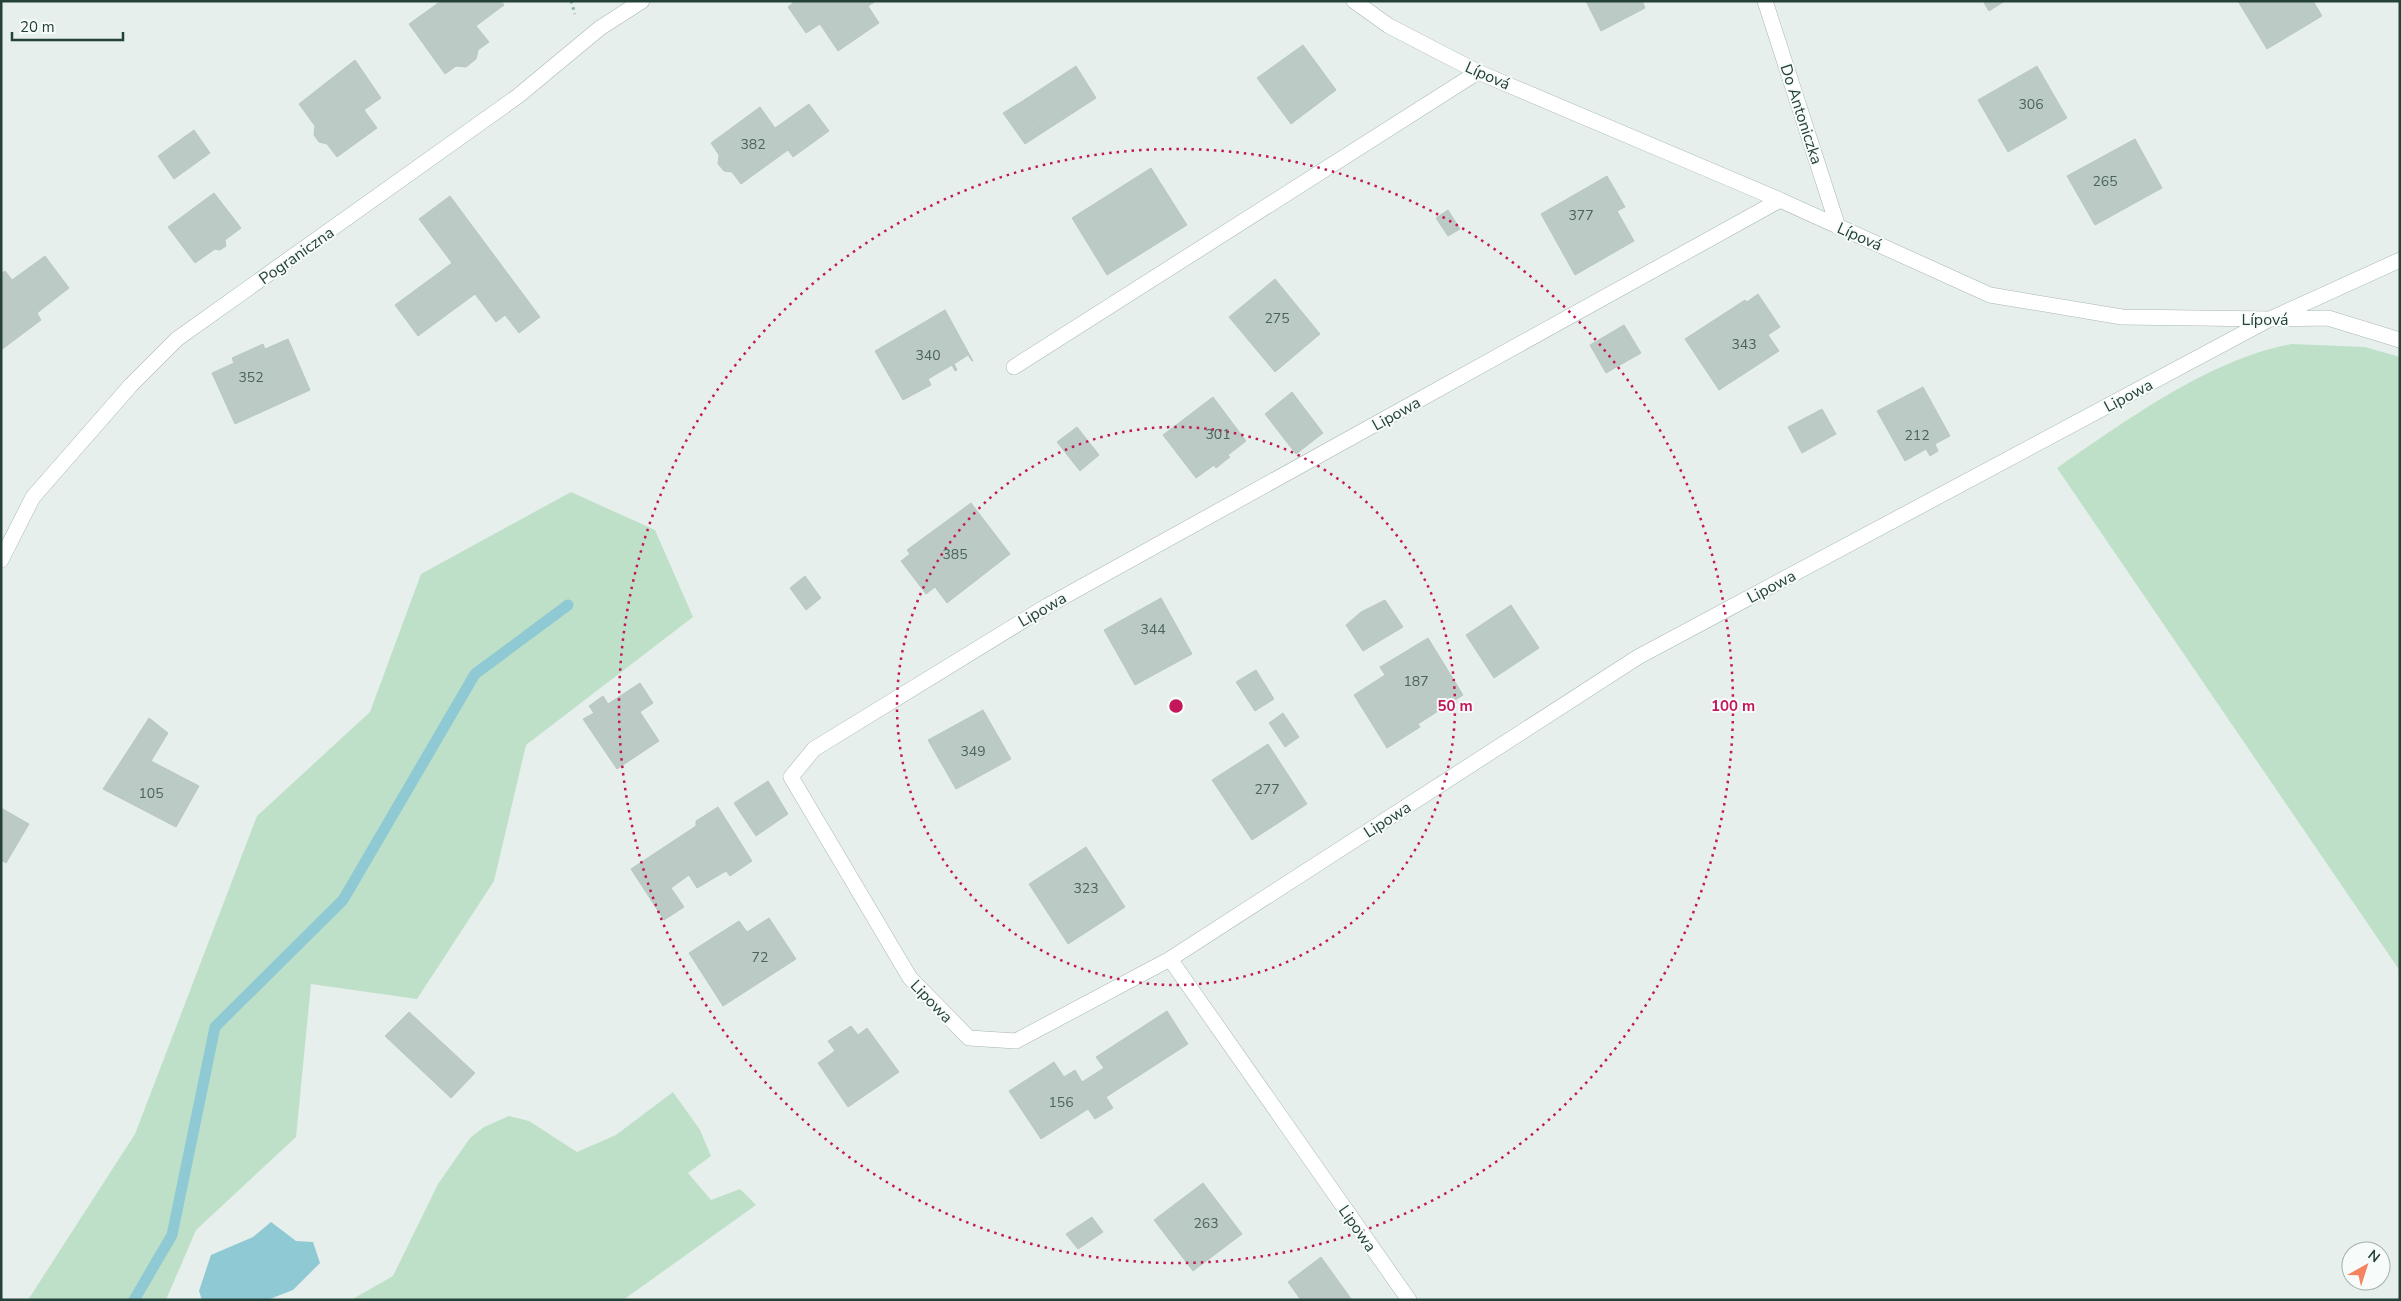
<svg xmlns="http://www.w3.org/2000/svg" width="2401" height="1301" viewBox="0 0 2401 1301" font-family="'Nunito Sans',sans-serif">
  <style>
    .green { fill: #bfe0c8 }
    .water { fill: #8ec9d4 }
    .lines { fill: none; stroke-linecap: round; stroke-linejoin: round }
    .stream { stroke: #8ec9d4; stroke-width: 11 }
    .building { fill: #bbcac4; stroke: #b8c9c2 }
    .street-casing { stroke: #a8b8b2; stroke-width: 16 }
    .path { stroke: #86b3a5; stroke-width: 3; stroke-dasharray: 2.5 4; stroke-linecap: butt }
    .street { stroke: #fff; stroke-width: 15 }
    .ring { fill: none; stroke: #c2185b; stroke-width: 2.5; stroke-dasharray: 2.5 5 }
    .labels { text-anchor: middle; stroke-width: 4; stroke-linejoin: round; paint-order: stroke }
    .number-label { font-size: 14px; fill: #4a645c }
    .street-label { font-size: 16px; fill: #24423a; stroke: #f7fbf9 }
    .centre { fill: #c2185b; stroke: #f7fbf9; stroke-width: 2.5 }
    .ring-label { font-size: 15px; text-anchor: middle; font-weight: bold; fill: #c2185b; stroke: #f7fbf9; stroke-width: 4; stroke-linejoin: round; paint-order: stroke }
  </style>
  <rect width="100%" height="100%" fill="#e6efeb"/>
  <path class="green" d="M2292,344l73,3 35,10v614l-343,-503c67,-46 154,-110 235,-124z
    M571,492l84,38 38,87 -167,128 -32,136 -77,118 -106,-15 -15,153 -100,93 -30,70h-138l107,-166 122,-318 113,-104 51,-138z
    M673,1092l27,38 11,26 -23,17 23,27 29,-11 16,16 -133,95h-272l42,-24 45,-92 32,-46 14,-11 25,-11 20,5 48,31 39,-17z"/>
  <path class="water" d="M271,1222l25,19 17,1 7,21 -27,27 -26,10h-65l-3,-9 12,-36 42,-18z"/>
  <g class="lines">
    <path class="stream" d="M134,1300l38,-65 43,-208 128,-127 132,-226 93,-69"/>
  </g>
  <path class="building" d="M441,1h60l3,4 -28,21 13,16 -11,8 -2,9 -10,8 -10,-1 -11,8 -36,-50z
    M792,1h84l-8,5 11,17 -41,28 -18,-27 -14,9 -18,-26 5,-4z
    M1586,1h56l3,7 -44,23z
    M1983,1h22l-16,10z
    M2238,1h75l9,15 -55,33z
    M1303,45l33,45 -45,34 -34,-46z
    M355,60l26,38 -17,12 13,18 -40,29 -10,-13 -8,-2 -5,-7 1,-9 -16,-22z
    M1076,66l20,32 -54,35 -21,-31z
    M2037,66l30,52 -59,34 -30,-52z
    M1021,102l21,31 -17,11 -22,-31z
    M809,104l20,27 -36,26 -5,-7 -47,34 -9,-12 -8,-1 -6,-7 1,-9 -8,-12 49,-36 15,21z
    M194,130l16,23 -36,26 -16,-23z
    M2135,139l27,49 -67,37 -28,-49z
    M1151,168l36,57 -80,50 -35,-57z
    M1607,176l18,31 -8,4 17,30 -59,34 -34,-61z
    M214,193l27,35 -16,12 1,6 -6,4 -5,-1 -20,14 -27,-36z
    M450,196l90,121 -21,16 -14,-18 -9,7 -21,-28 -57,42 -23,-31 57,-42 -33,-44z
    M1448,210l12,19 -12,7 -12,-18z
    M45,256l24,32 -32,25 4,7 -40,30v-76l4,-3 7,9z
    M1275,279l45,55 -45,38 -46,-55z
    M1758,294l22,33 -12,8 11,16 -60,39 -34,-51 60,-39 2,2z
    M945,310l28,51h-1l-4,-6 -14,9 3,6 -2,1 -3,-6 -24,14 3,6 -28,15 -28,-49z
    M1624,325l17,28 -35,20 -16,-28z
    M288,339l22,51 -75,34 -23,-51 22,-10 -2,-5 31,-14 2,5z
    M1923,387l27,49 -15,8 3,7 -8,5 -4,-7 -21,12 -28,-50z
    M1292,392l31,41 -27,21 -31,-40z
    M1213,397l33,44 -18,14 2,2 -14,11 -2,-3 -18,13 -33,-43z
    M1822,409l14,25 -34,19 -14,-26z
    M1077,427l22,28 -19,16 -23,-29z
    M971,503l39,51 -63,49 -12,-16 -9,7 -25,-33 9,-7 -3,-4z
    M805,576l16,22 -15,12 -16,-22z
    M1161,598l31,56 -57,31 -31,-55z
    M1385,600l18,27 -40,24 -17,-26 15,-13z
    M1511,605l28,43 -45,30 -28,-43z
    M1428,638l35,57 -45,29 2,3 -33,21 -33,-53 31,-20 -5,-8z
    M1256,670l18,29 -19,12 -19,-29z
    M640,683l13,20 -13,9 19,29 -42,28 -34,-50 11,-6 -5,-7 14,-10 5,8z
    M983,710l28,49 -55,30 -28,-49z
    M1283,713l16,24 -14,10 -16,-24z
    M149,718l19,15 -17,28 48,25 -23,41 -73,-38z
    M1268,744l39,60 -55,36 -40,-60z
    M768,781l20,33 -32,22 -22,-33z
    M718,807l34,54 -22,15 -4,-5 -29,17 -8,-13 -18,13 13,19 -20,13 -33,-51 65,-43v-5z
    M1,808l28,16 -23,39 -5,-3z
    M1086,847l39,60 -57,37 -39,-60z
    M769,918l27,41 -73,47 -34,-53 50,-32 8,11z
    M1167,1011l21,33 -82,53 7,11 -18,11 -7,-10 -47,30 -32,-48 45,-29 10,15 11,-7 7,12 22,-14 -8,-11z
    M409,1012l66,61 -24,25 -66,-62z
    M851,1026l7,9 9,-7 32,44 -51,35 -30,-44 17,-12 -7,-10z
    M1203,1183l39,51 -49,37 -39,-51z
    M1092,1217l11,15 -25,17 -12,-15z
    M1321,1257l31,43h-51l-13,-18z"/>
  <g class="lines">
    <defs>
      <path id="street" d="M1354,1l35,25 89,46 302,128 210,95 132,22 148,2 58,-1 72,22
        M1765,1l73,226
        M1780,200l-733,406 -233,143 -23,28 119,201 59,60 47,3 154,-82 468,-302 632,-338 130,-59
        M1014,367l464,-295
        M1,560l32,-63 98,-112 46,-46 341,-243 82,-68 42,-27
        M1170,959l239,341"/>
    </defs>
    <use href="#street" class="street-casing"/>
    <path class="path" d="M571,1l4,13"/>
    <use href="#street" class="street"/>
  </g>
  <g class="ring">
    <circle cx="1176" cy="706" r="279"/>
    <circle cx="1176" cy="706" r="557"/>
  </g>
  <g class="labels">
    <g class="number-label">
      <text x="2031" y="109">306</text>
      <text x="753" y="149">382</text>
      <text x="2105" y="186">265</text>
      <text x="1581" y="220">377</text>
      <text x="1277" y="323">275</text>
      <text x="1744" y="349">343</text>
      <text x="928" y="360">340</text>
      <text x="251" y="382">352</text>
      <text x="1218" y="439">301</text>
      <text x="1917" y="440">212</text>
      <text x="955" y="559">385</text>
      <text x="1153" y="634">344</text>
      <text x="1416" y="686">187</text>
      <text x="973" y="756">349</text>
      <text x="1267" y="794">277</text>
      <text x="151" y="798">105</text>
      <text x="1086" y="893">323</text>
      <text x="760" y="962">72</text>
      <text x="1061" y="1107">156</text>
      <text x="1206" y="1228">263</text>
    </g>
    <g class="street-label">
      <text transform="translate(1488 75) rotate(24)" y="6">Lípová</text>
      <text transform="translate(1802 114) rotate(72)" y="6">Do Antoniczka</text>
      <text transform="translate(1860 236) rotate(24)" y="6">Lípová</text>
      <text transform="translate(296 255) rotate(-35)" y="6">Pograniczna</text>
      <text x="2265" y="325">Lípová</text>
      <text transform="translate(2128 395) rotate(-28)" y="6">Lipowa</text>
      <text transform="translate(1396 413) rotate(-29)" y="6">Lipowa</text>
      <text transform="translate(1771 586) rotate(-28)" y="6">Lipowa</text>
      <text transform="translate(1042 609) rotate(-30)" y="6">Lipowa</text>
      <text transform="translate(1387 819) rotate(-33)" y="6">Lipowa</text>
      <text transform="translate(932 1001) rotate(46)" y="6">Lipowa</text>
      <text transform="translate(1358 1228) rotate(55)" y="6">Lipowa</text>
    </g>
  </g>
  <circle cx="1176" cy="706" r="8" class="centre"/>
  <g class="ring-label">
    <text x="1455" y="711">50 m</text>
    <text x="1733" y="711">100 m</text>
  </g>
  <rect width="2401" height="1301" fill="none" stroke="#24423a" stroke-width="5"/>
  <g transform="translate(2366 1266) rotate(39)"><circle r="24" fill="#f7fbf9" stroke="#a3b1ad"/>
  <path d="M0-4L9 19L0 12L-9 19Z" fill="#f4845f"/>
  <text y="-8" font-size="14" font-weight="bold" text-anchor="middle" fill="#24423a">N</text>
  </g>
  <path d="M12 32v8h111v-8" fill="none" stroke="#24423a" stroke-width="2.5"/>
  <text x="20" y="32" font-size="15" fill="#24423a" stroke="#f7fbf9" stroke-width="4" paint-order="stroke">20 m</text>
</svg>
